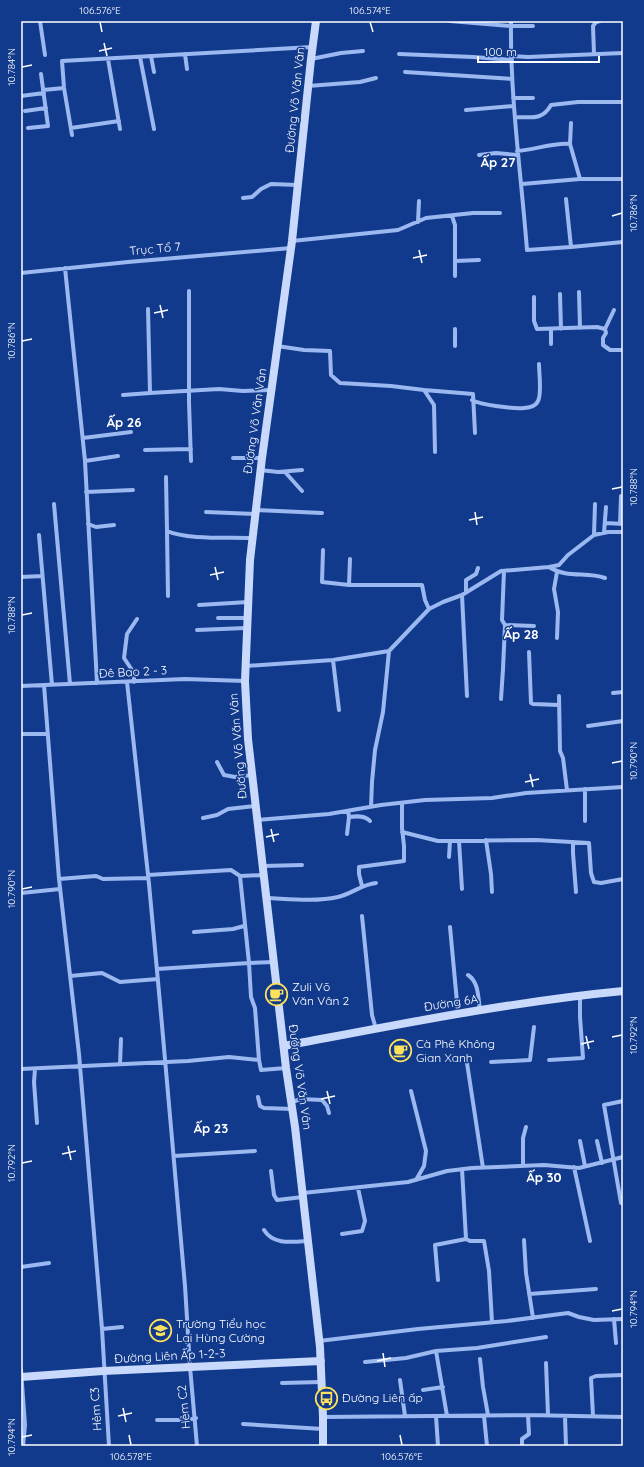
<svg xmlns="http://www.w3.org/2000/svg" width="644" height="1467" viewBox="0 0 644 1467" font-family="Quicksand,sans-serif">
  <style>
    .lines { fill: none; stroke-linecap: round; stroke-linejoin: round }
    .street { stroke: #9bb8f1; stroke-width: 4 }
    .secondary { stroke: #c9d9fc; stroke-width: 8 }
    .ticks { fill: none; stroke: #fff; stroke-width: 1.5 }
    .labels { text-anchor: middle; stroke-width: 3; stroke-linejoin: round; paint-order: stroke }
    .street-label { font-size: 12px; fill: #fff; stroke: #123a8c }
    .poi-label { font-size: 12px; fill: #fff; stroke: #123a8c; text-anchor: start }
    .neighbourhood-label { font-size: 13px; font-weight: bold; fill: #fff; stroke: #123a8c }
    .neatline { fill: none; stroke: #fff; stroke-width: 1.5 }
    .ticks-label { font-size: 10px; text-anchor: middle; fill: #fff }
  </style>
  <rect width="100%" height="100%" fill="#123a8c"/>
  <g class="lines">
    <path class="street" d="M40,21l5,34
      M450,21l61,5h22
      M511,21c-1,77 10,152 16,229l44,-3 -5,-48
      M185,54l2,15
      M399,54l74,3 39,3
      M594,54l-1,-28 3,-4 4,-1
      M151,56l3,16
      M511,56l17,1 95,-4
      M140,57l14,72
      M108,59l12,70
      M311,59l30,-6 22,-2
      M405,72l107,7
      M308,86l52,-4 16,-4
      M43,90l21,-2
      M21,96l23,-3
      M513,98h20
      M466,110l48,-4
      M25,111l21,-3
      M515,117c16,0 27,4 36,-12l27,-3h45
      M571,123l-1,21 10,35
      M28,128l20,-2 -7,-52
      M71,128l48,-7
      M72,135l-8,-47 -2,-27 250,-14
      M517,151c17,-1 38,-9 53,-7
      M479,155l17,-2 21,2
      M522,184l58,-5h43
      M243,198l9,-1 9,-8 10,-5 27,1
      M452,216l3,9v51
      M418,222l1,-21
      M292,241l106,-11 28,-12 47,-5h27
      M571,247l52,-5
      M455,261l24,-1
      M65,268l20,193 12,222
      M21,273l107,-11 163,-14
      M189,291v111l2,59
      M579,292l1,36
      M560,294l1,35
      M534,297v24l3,8 60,-2 8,2
      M148,309l2,84 69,-4 24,2 28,-1
      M614,310l-9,19 1,4 -3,5v7l7,5h13
      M551,344v-15
      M277,346l27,4 26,1 1,24 9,8 51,3 33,4 10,15 1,47
      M455,346v-17
      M424,390l49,4 2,39
      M123,395l27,-2
      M472,400c9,5 42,9 52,8 5,0 12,-2 14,-7 4,-7 1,-28 1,-37
      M83,438l48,-6
      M145,450l46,-1
      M233,458h29
      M85,461l33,-5
      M260,470l18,2 24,-2
      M285,472l17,19
      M166,477l1,54c20,9 62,6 85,7
      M86,492l47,-2
      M54,504l16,180
      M256,510l66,3
      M206,512l49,2
      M606,523l17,1
      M88,524l8,3 18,-2
      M620,524l1,-28
      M167,531l1,65
      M604,533l2,-26
      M39,535l13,150
      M594,535l1,-31
      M323,550l-1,32 27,3h73l3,15 4,9
      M549,567c19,12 37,4 56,11
      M557,572l-3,17 4,23 -1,26
      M21,577l21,-1
      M349,585l1,-26
      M466,592v-12l10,-6 2,-6
      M462,595l5,101
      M199,605l49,-3
      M218,618h29
      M505,625l29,1
      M197,630l49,-2
      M529,652l2,51 2,1 26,1
      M333,660l6,50
      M246,666l87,-6 56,-9 40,-42 14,-7 19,-7 39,-24 48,-4 10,-2 9,-10 26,-20 14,-3h15
      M127,682l22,202 12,130 24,272 5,81 7,79
      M134,682v-9l-10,-15 3,-24 10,-15
      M44,685l15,194 20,175 23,275 7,117
      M21,686l164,-7 60,2
      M613,693l10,-1
      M559,696l1,55 3,7 4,32
      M501,699l2,-30 2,-44 -3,-5 2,-49
      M588,726l35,-5
      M21,734h26
      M217,762l7,13 11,2 17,-2
      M585,789v32
      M371,807l1,-25 3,-32 8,-38 6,-61
      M349,817c7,-1 16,-2 21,4
      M203,818l14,-3 11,-6 27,-3
      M257,820l72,-6 52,-9 44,-5 67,-2 34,-5 97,-6
      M402,832l36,9 98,-1 53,3 2,30 3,9 7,1 22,-4
      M347,834l2,-17 -1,-6
      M486,840l5,34 1,18
      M459,841l3,48
      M573,842v11l3,39
      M449,857l1,-16
      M263,866l39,-1
      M148,875l83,-5 9,6 24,-1
      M59,879l37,-3 7,3 45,-1
      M362,886l-3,-12v-7l45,-6v-15l-2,-18v-25
      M21,893l39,-4
      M267,898c23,1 48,4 71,-1 14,-3 24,-13 38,-14
      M362,916l10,99 4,14
      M450,927l8,86
      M194,932l39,-3 11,-3
      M157,969l92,-6 -9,-87
      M468,975c11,7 10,23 12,35
      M70,976l32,-3 18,9 38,-3
      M259,1060l-4,-52 -4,-11 -2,-34 25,-1
      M549,1060l34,-2 -3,-41v-22
      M491,1062l39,-2 4,-33
      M467,1063l16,105
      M120,1064l1,-25
      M21,1069l167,-8 41,-4 30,3 2,10 25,-2
      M35,1069l-1,13 3,41
      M411,1091l15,60 -2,15 -8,14
      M258,1097l2,9 4,2 28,1
      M292,1102l9,-3 21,1 5,6 2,7
      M580,1141l5,25
      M597,1141l5,22
      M174,1156l81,-5
      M523,1166v-28l3,-11
      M574,1167l16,74
      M462,1169l4,70
      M271,1171l3,24 3,5 26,-3
      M303,1193l105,-11 39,-11 25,-3 72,-3 35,3 44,-11
      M621,1203l-17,-98 19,-4
      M264,1230c9,15 28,12 44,11
      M342,1234l20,-3 3,-10 -7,-33
      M524,1240l2,33 7,45
      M21,1267l28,-4
      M438,1280l-3,-35 31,-6 4,2h14l5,30 3,51
      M529,1294l67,-5
      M614,1319l2,24
      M102,1329l20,-2
      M319,1341l99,-12 89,-8 61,-8 11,4 15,3 29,-1
      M436,1351l11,65
      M480,1359l3,28 5,28
      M365,1362l41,-4 30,-7 41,-3 69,-11
      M546,1363l2,52
      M21,1370l4,55 -2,21
      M400,1380l5,36
      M282,1383l39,-1
      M423,1390l20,-3
      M436,1416l2,30
      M484,1416l3,30
      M565,1416l1,30
      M593,1416l-2,-38 5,-2 27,-1
      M323,1417l205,-2 95,2
      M157,1420h29l10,-2
      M243,1424l80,5
      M522,1446v-7l7,-5 -1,-19"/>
    <path class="secondary" d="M316,21l-5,38 -19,182 -30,217 -12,102 -5,121 3,58 38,329 9,59 25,220 3,70v29
      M284,1046c112,-21 225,-44 339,-55
      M21,1377l82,-6 218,-10"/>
  </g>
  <path class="ticks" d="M100,22l2,10M370,22l3,10M104,43l3,13M99,51l13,-3M22,67l10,-2M612,216l10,-3M419,250l3,13M413,258l14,-3M160,305l3,13M154,313l14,-3M22,341l10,-2M612,489l10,-2M475,512l2,13M469,520l14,-3M215,567l3,13M210,575l14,-3M22,615l10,-2M612,763l10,-2M530,774l3,13M525,782l14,-3M271,829l3,13M266,837l13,-3M22,889l10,-2M586,1036l3,13M612,1037l10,-2M581,1044l13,-3M327,1091l3,13M321,1099l14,-3M68,1146l3,14M62,1154l14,-3M22,1163l10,-2M612,1311l10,-2M383,1353l2,14M377,1361l14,-3M123,1408l3,14M118,1416l14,-3M129,1435l2,10M400,1435l2,10M22,1437l10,-2"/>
  <defs>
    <symbol id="cafe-ring" viewBox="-11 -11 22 22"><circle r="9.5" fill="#123a8c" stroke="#ffe25b" stroke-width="1.5"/><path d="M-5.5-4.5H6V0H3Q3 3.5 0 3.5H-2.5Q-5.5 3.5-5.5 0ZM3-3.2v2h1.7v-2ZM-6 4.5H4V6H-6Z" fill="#ffe25b"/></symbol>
    <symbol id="school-ring" viewBox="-11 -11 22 22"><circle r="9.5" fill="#123a8c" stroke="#ffe25b" stroke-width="1.5"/><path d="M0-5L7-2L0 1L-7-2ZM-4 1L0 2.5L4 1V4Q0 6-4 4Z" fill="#ffe25b"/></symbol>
    <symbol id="bus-ring" viewBox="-11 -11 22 22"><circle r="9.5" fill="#123a8c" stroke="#ffe25b" stroke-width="1.5"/><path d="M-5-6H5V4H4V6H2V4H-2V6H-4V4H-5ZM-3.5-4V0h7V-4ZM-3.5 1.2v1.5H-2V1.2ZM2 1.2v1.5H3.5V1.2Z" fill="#ffe25b"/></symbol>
  </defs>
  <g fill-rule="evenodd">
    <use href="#cafe-ring" x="264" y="982" width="25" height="25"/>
    <use href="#cafe-ring" x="388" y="1038" width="25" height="25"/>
    <use href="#school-ring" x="148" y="1318" width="25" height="25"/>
    <use href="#bus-ring" x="314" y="1386" width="25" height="25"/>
  </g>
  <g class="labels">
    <g class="street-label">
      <text transform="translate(295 100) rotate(-84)" y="4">Đường Võ Văn Vân</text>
      <text transform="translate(155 249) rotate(-5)" y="4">Trục Tổ 7</text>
      <text transform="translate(255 421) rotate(-82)" y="4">Đường Võ Văn Vân</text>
      <text transform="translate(133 672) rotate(-3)" y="4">Đê Bao 2 - 3</text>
      <text transform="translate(238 746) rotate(-95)" y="4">Đường Võ Văn Vân</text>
      <text transform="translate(451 1003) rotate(-9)" y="4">Đường 6A</text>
      <text transform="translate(300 1077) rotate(82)" y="4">Đường Võ Văn Vân</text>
      <text transform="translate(170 1356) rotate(-3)" y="4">Đường Liên Ấp 1-2-3</text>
      <text transform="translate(184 1407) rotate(-96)" y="4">Hẻm C2</text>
      <text transform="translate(96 1409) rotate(-94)" y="4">Hẻm C3</text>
    </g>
    <g class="poi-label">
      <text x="292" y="991">Zuli Võ<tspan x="292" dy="14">Văn Vân 2</tspan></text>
      <text x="416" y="1048">Cà Phê Không<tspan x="416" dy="14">Gian Xanh</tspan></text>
      <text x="176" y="1328">Trường Tiểu học<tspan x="176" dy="14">Lại Hùng Cường</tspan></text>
      <text x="342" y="1402">Đường Liên ấp</text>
    </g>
    <g class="neighbourhood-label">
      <text x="498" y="167">Ấp 27</text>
      <text x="124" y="427">Ấp 26</text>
      <text x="521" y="639">Ấp 28</text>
      <text x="211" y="1133">Ấp 23</text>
      <text x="544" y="1182">Ấp 30</text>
    </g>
  </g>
  <rect width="644" height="1467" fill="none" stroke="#123a8c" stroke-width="44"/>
  <path d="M478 56v6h121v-6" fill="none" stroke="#ffffff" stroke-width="2"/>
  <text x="484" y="56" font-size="12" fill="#ffffff" stroke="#123a8c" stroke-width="3" paint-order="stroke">100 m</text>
  <rect x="22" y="22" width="600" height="1423" class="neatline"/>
  <g class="ticks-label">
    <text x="100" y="14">106.576°E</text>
    <text x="370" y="14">106.574°E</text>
    <text transform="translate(11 67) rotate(-90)" y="4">10.784°N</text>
    <text transform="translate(633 213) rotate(-90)" y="4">10.786°N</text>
    <text transform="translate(11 341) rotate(-90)" y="4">10.786°N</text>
    <text transform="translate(633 487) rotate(-90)" y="4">10.788°N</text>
    <text transform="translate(11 615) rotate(-90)" y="4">10.788°N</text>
    <text transform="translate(633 761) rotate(-90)" y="4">10.790°N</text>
    <text transform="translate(11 889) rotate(-90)" y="4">10.790°N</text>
    <text transform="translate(633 1035) rotate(-90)" y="4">10.792°N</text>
    <text transform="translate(11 1163) rotate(-90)" y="4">10.792°N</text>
    <text transform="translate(633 1309) rotate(-90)" y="4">10.794°N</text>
    <text transform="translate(11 1437) rotate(-90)" y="4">10.794°N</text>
    <text x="131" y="1460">106.578°E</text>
    <text x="402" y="1460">106.576°E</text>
  </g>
</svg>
